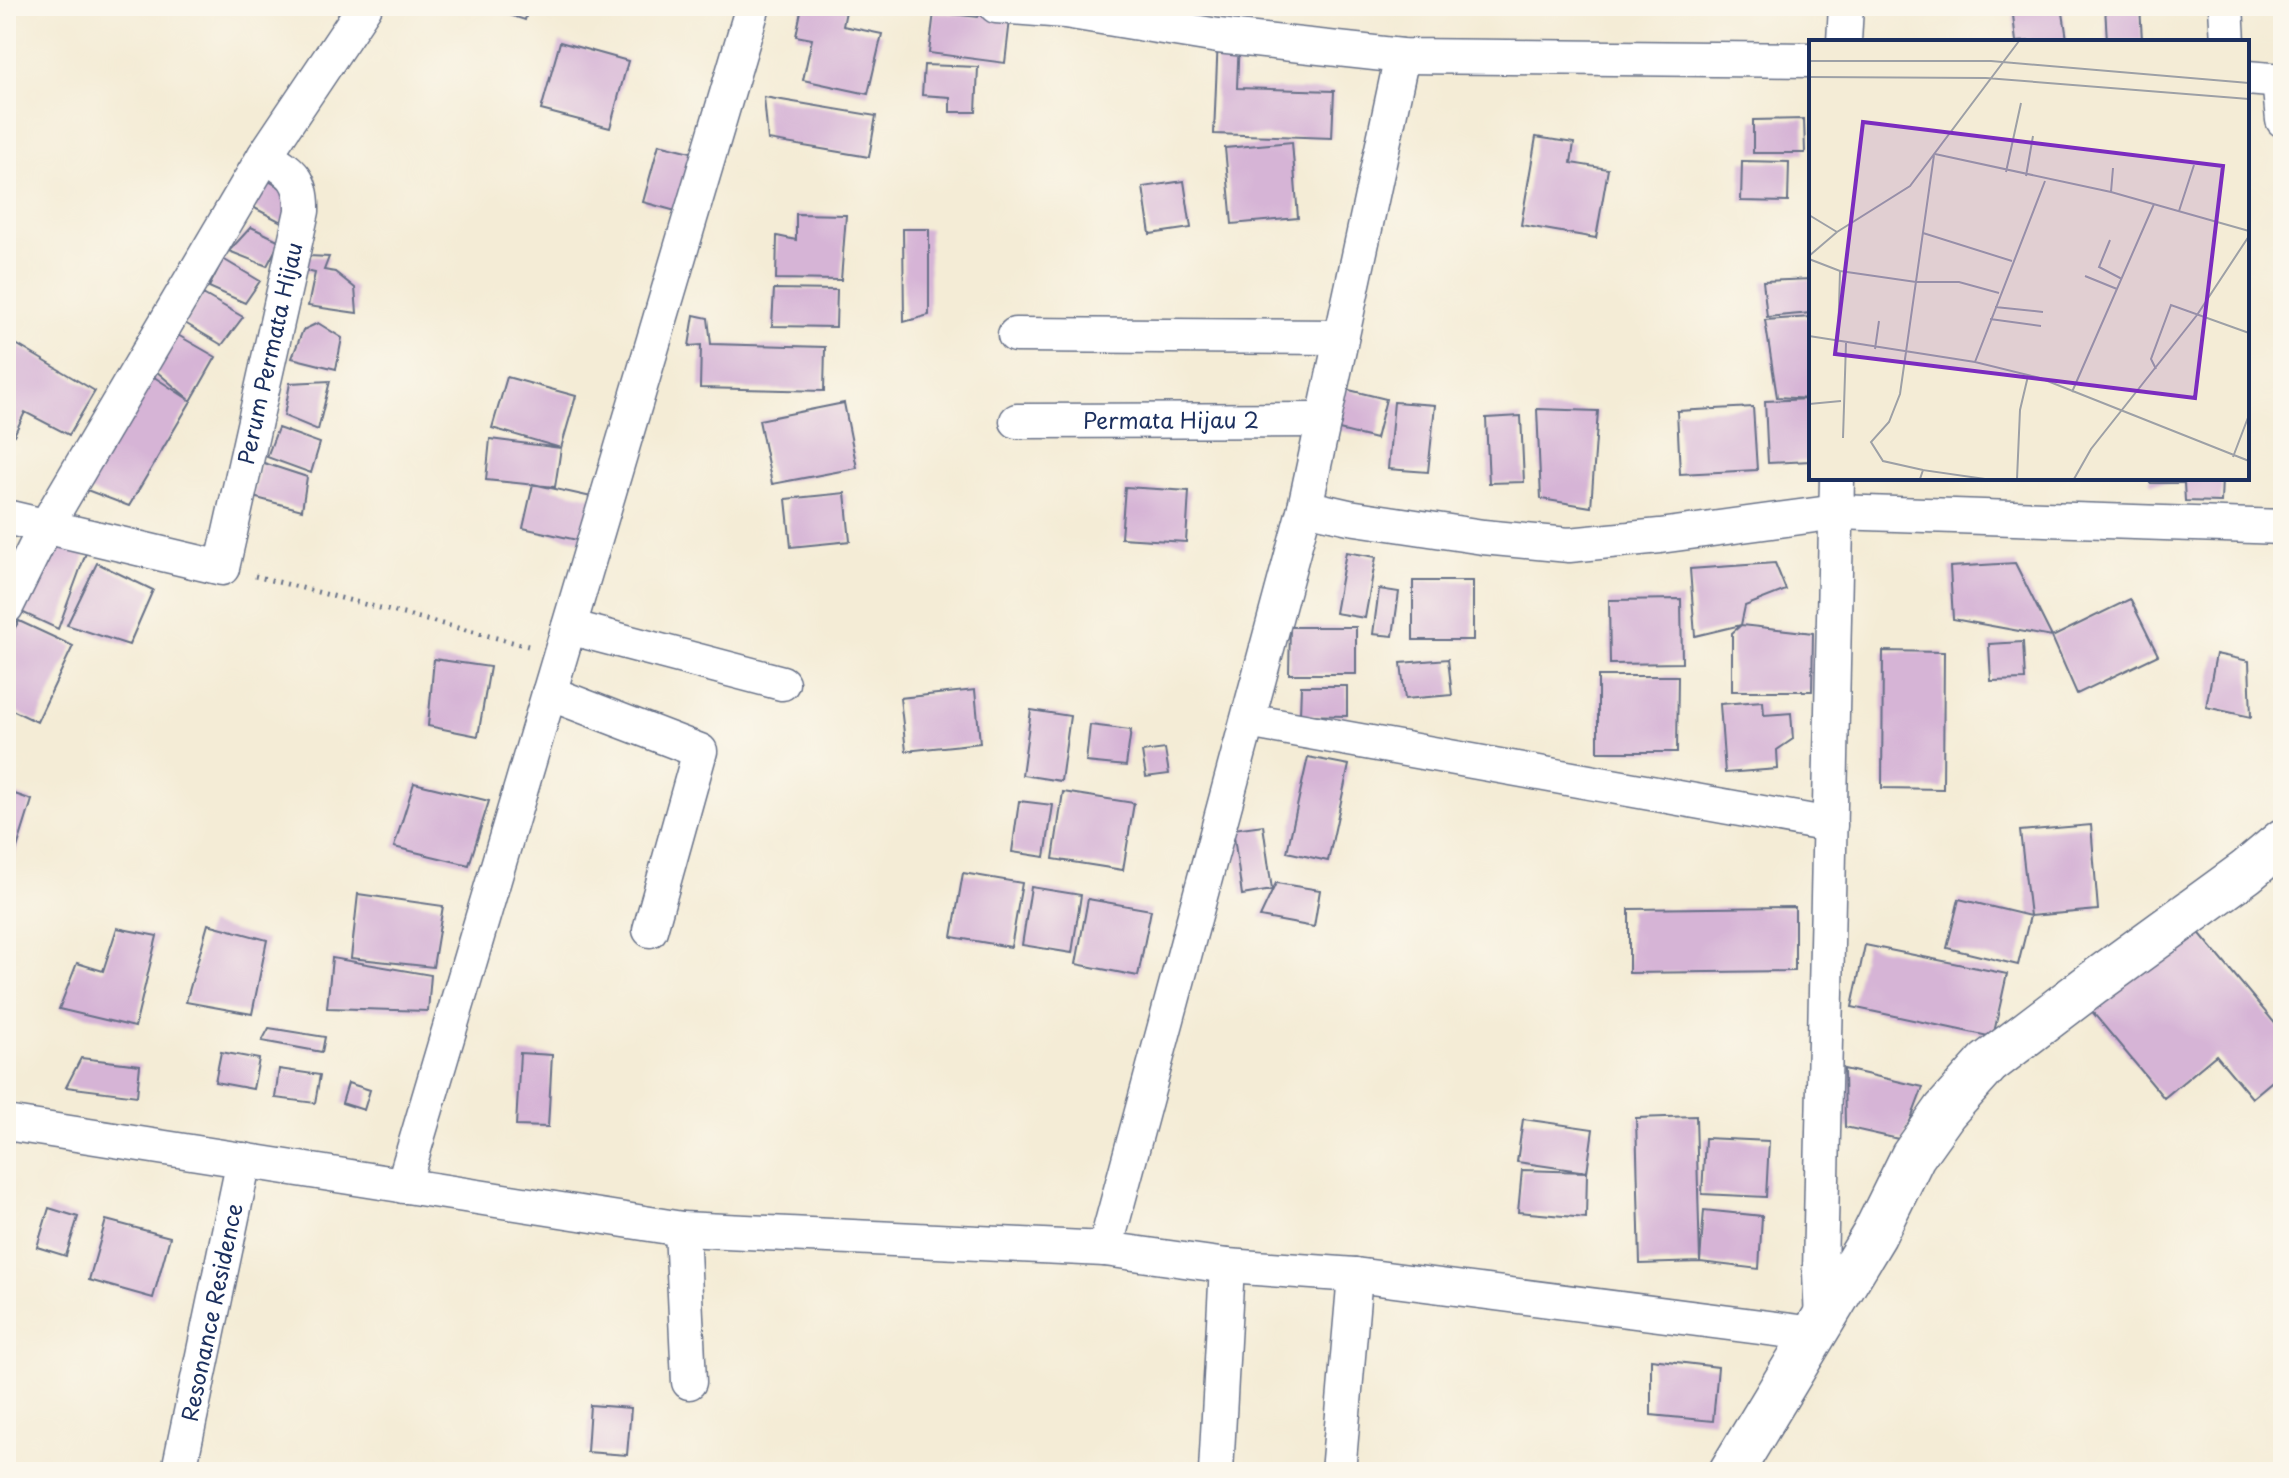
<svg xmlns="http://www.w3.org/2000/svg" width="2289" height="1478" viewBox="0 0 2289 1478" font-family="'Playpen Sans',sans-serif">
  <style>
    .building { fill: #d6b4d6 }
    .lines { fill: none; stroke-linecap: round; stroke-linejoin: round }
    .street-casing { stroke: #677188; stroke-width: 37 }
    .secondary-casing { stroke: #677188; stroke-width: 47 }
    .path { stroke: #677188; stroke-width: 5; stroke-dasharray: 2 6; stroke-linecap: butt }
    .street { stroke: #fff; stroke-width: 34 }
    .secondary { stroke: #fff; stroke-width: 44 }
    .labels { text-anchor: middle; stroke-width: 6; stroke-linejoin: round; paint-order: stroke }
    .street-label { font-size: 22px; fill: #1b2f5e; stroke: #fbf7ec }
    .inset-road { fill: none; stroke: #9da0a6; stroke-width: 2 }
    .view { fill: #7b2cbf; fill-opacity: 0.15; stroke: #7b2cbf; stroke-width: 4 }
    .inset-edge { fill: none; stroke: #1b2f5e; stroke-width: 4 }
  </style>
  <rect width="100%" height="100%" fill="#fbf7ec"/>
  <filter id="ink" filterUnits="userSpaceOnUse"><feTurbulence type="fractalNoise" baseFrequency=".0125" numOctaves="2"/><feDisplacementMap in="SourceGraphic" scale="16" xChannelSelector="R" yChannelSelector="G"/><feConvolveMatrix kernelMatrix="1 2 1 2 8 2 1 2 1" color-interpolation-filters="sRGB"/></filter>
  <filter id="wash" filterUnits="userSpaceOnUse"><feTurbulence type="fractalNoise" baseFrequency=".006" numOctaves="4" result="noise"/><feDisplacementMap in="SourceGraphic" scale="32" xChannelSelector="R" yChannelSelector="G"/><feGaussianBlur stdDeviation="1.8" result="paint"/><feColorMatrix in="noise" values="0 0 0 0 0 0 0 0 0 0 0 0 0 0 0 0 0 1.4 0 .05"/><feComposite in="paint" operator="in"/></filter>
  <g filter="url(#wash)">
    <rect width="100%" height="100%" fill="#f4ecd6"/>
    <g id="blocks">
      <path class="building" d="M482,6h47l-4,14z
        M802,6h45l-4,20 39,8 -14,60 -65,-14 9,-41 -16,-3z
        M2012,6h50l5,33 -51,3z
        M2105,6h35l2,34 -35,1z
        M984,8l27,3 -6,52 -76,-10 5,-41 44,5z
        M1218,37l21,1 -2,50 97,3 -2,47 -118,-4z
        M560,42l68,19 -18,67 -69,-18z
        M924,65l54,2 -2,45h-26v-15l-28,-2z
        M764,97l112,19 -7,41 -101,-17z
        M1804,119l1,34h-52v-33z
        M1536,137l38,6 -3,20 37,6 -12,69 -75,-13z
        M1292,142l6,76 -66,6 -7,-76z
        M659,144l40,10 -16,59 -40,-11z
        M1742,161l47,1 -1,40 -47,-1z
        M265,179l28,16 -6,30 -42,-22z
        M1184,181l7,47 -41,6 -7,-47z
        M796,214l50,1 -5,65 -65,-1 1,-43 19,4z
        M251,227l29,14 -13,25 -38,-15z
        M903,229h26v86l-25,7z
        M308,256l21,1 -5,13 11,2 20,16 2,25 -49,-7 7,-33 -9,-2z
        M223,259l37,22 -15,22 -36,-16z
        M1811,279v34l-44,4 -4,-36z
        M774,289l63,1 -1,37 -64,-1z
        M203,294l40,23 -21,28 -37,-22z
        M694,315l14,3 3,26 114,3 -1,44 -124,-3 1,-43 -12,1z
        M1811,317v144l-43,2 -3,-62 46,-2 -34,-2 -12,-77z
        M318,323l24,15 -6,31 -44,-11 11,-28z
        M176,334l40,23 -25,44 -35,-30z
        M11,341l84,50 -26,44 -44,-23 -11,23 -8,-6v-78z
        M151,375l40,26 -62,105 -45,-17z
        M507,377l69,19 -15,52 -69,-20z
        M330,381l-12,49 -34,-14 6,-33z
        M1345,389l41,10 -10,40 -41,-10z
        M1394,402l41,3 -7,67 -40,-3z
        M844,403l13,65 -85,16 -13,-64z
        M1753,407l4,63 -77,4 -3,-63z
        M1537,409l61,2 -7,96 -50,-8z
        M1521,416l3,66 -35,1 -3,-65z
        M278,428l42,15 -9,30 -44,-16z
        M490,439l71,9 -6,39 -69,-7z
        M261,462l46,15 -5,33 -49,-13z
        M2150,478h72l-1,24 -36,-1 -1,-18h-34z
        M533,484l63,14 -10,44 -63,-14z
        M1125,487l64,4 -3,51 -65,-4z
        M845,493l5,48 -59,6 -5,-48z
        M47,542l39,11 -28,76 -43,-20z
        M1346,552l30,5 -11,61 -30,-5z
        M97,563l56,27 -24,55 -62,-20z
        M1775,563l11,27 -41,16 -4,19 -46,11 -5,-67z
        M2015,563l37,74 -99,-18 -3,-52z
        M1413,581h60v59h-60z
        M1379,589l20,3 -6,44 -20,-2z
        M1681,599l1,64 -72,1 -1,-64z
        M2130,599l28,56 -81,39 -25,-57z
        M19,621l54,25 -36,76 -31,-15v-65z
        M1741,625l72,8 -1,58h-80v-58z
        M1290,627h66v47h-67z
        M2023,642l2,38 -34,1 -2,-37z
        M1883,651l61,1 -1,137 -61,-1z
        M2216,654l33,7 2,56 -45,-10z
        M434,659l56,8 -12,69 -50,-10z
        M1448,659l4,36 -47,4 -4,-36z
        M1598,676h80l-1,76h-79z
        M1301,686h46v30l-47,-1z
        M975,690l5,53 -74,8 -6,-53z
        M1763,701l1,14 27,-2 2,26 -16,11 1,19 -53,4 -5,-69z
        M1031,710l39,6 -9,65 -39,-6z
        M1090,725l41,5 -5,36 -40,-4z
        M1165,749l4,25 -23,3 -4,-25z
        M1308,757l41,8 -21,96 -41,-9z
        M414,783l75,18 -20,64 -75,-18z
        M6,791l26,9 -21,67 -5,-1z
        M1063,792l71,11 -11,67 -70,-11z
        M1019,801l34,4 -8,52 -33,-5z
        M1263,825l9,65 -30,5 -9,-66z
        M2091,825l7,85 -68,6 -12,49 -71,-17 12,-49 71,17 -10,-85z
        M963,873l59,10 -11,64 -59,-10z
        M1276,883l44,7 -6,37 -54,-10z
        M1031,887l50,8 -9,58 -50,-8z
        M358,894l85,12 -10,61 -82,-9z
        M1088,899l63,11 -13,66 -62,-12z
        M1795,907v64l-166,2v-64z
        M2191,923l92,110v39l-31,26 -36,-43 -52,43 -75,-90z
        M208,924l59,16 -15,74 -66,-12z
        M117,928l40,8 -22,91 -76,-18 18,-46 26,8z
        M1865,945l142,29 -14,63 -141,-30z
        M332,958l99,17 -3,36 -101,-3z
        M269,1028l56,9 -3,15 -60,-11z
        M221,1052l38,7 -6,30 -38,-7z
        M520,1053l32,2 -4,72 -32,-1z
        M81,1058l59,7 -3,31 -71,-9z
        M279,1069l41,6 -5,28 -40,-5z
        M1844,1069l79,18 -20,53 -58,-13z
        M348,1083l22,7 -6,20 -22,-7z
        M1696,1116l4,146 4,-52 58,6 -3,53 -59,-7 -60,2 -4,-146z
        M1523,1119l70,10 -6,43 -70,-10z
        M1705,1138l64,3 -3,56 -64,-3z
        M1522,1170l65,2 -1,46 -68,-6z
        M49,1208l29,9 -12,39 -29,-9z
        M106,1220l64,17 -17,61 -64,-18z
        M1651,1359l67,8 -5,54 -62,-6z
        M590,1405l41,3 -4,47 -40,-3z"/>
    </g>
  </g>
  <g filter="url(#ink)">
    <use href="#blocks" fill-opacity="0" stroke="#677188" stroke-width="2"/>
    <g class="lines">
      <defs>
        <g id="street">
          <path d="M996,6l69,5 153,25 184,20 409,4"/>
          <path d="M2226,6l2,36"/>
          <path d="M1844,42l2,-36"/>
          <path d="M2247,78l36,3"/>
          <path d="M2279,80l4,40"/>
          <path d="M1015,335l326,2"/>
          <path id="s1" d="M1017,421l307,-1"/>
          <path d="M1305,507l44,10 134,20 86,8 91,-9 177,-24 446,15"/>
          <path id="s2" d="M6,517l216,51 80,-357c1,-33 -11,-39 -37,-56"/>
          <path d="M6,607l40,-81 219,-371 100,-149"/>
          <path d="M569,627l213,56"/>
          <path d="M549,693l151,58 -50,179"/>
          <path d="M1248,721l582,104"/>
          <path d="M6,1123l676,106 423,20 122,17 128,9 460,59"/>
          <path d="M403,1186l350,-1180"/>
          <path d="M682,1229l7,153"/>
          <path d="M1105,1249l200,-742 97,-451"/>
          <path d="M1822,1322l-2,-50 17,-794"/>
          <path id="s3" d="M180,1465l64,-305"/>
          <path d="M1216,1472l11,-206"/>
          <path d="M1338,1472l17,-197"/>
        </g>
        <path id="secondary" d="M1731,1472l143,-237 39,-79 32,-45 43,-48 104,-79 154,-112 37,-31"/>
      </defs>
      <use href="#street" class="street-casing"/>
      <use href="#secondary" class="secondary-casing"/>
      <path class="path" d="M255,576l273,70"/>
      <use href="#street" class="street"/>
      <use href="#secondary" class="secondary"/>
    </g>
  </g>
  <g class="labels">
    <g class="street-label">
      <text dy="8" stroke="none"><textPath href="#s2" startOffset="442">Perum Permata Hijau</textPath></text>
      <text dy="8" stroke="none"><textPath href="#s1" startOffset="154">Permata Hijau 2</textPath></text>
      <text dy="8" stroke="none"><textPath href="#s3" startOffset="156">Resonance Residence</textPath></text>
    </g>
  </g>
  <g transform="translate(1809 40)">
    <rect width="440" height="440" fill="#f4ecd6"/>
    <path class="inset-road" d="M0,21h182l258,22M0,37l177,1 263,21M126,114l176,38 138,39M197,132l15,-69M217,136l7,-40M302,152l2,-24M370,171l15,-46M0,175l28,17M114,193l89,28M301,200l-11,27 23,12M0,216l28,-24 73,-46 109,-145M0,219l31,12 76,11h43l40,11M276,236l32,13M186,267l48,5M181,279l51,7M0,296l166,26 65,16 209,83M29,302l2,-71M66,309l4,-28M166,322l70,-181M347,329l-5,-10 20,-54 78,28M263,352l82,-188M0,364l32,-3M34,398l3,-95M424,417l16,-42M114,430l-40,-9 -12,-19 18,-20 11,-28 34,-239M111,439l3,-9 62,9M208,439l3,-69 8,-34M265,439l17,-30 106,-134 52,-79"/>
    <path class="view" d="M54,82l360,44 -28,232 -360,-44z"/>
    <rect width="440" height="440" class="inset-edge"/>
  </g>
  <rect width="2289" height="1478" fill="none" stroke="#fbf7ec" stroke-width="32"/>
</svg>
